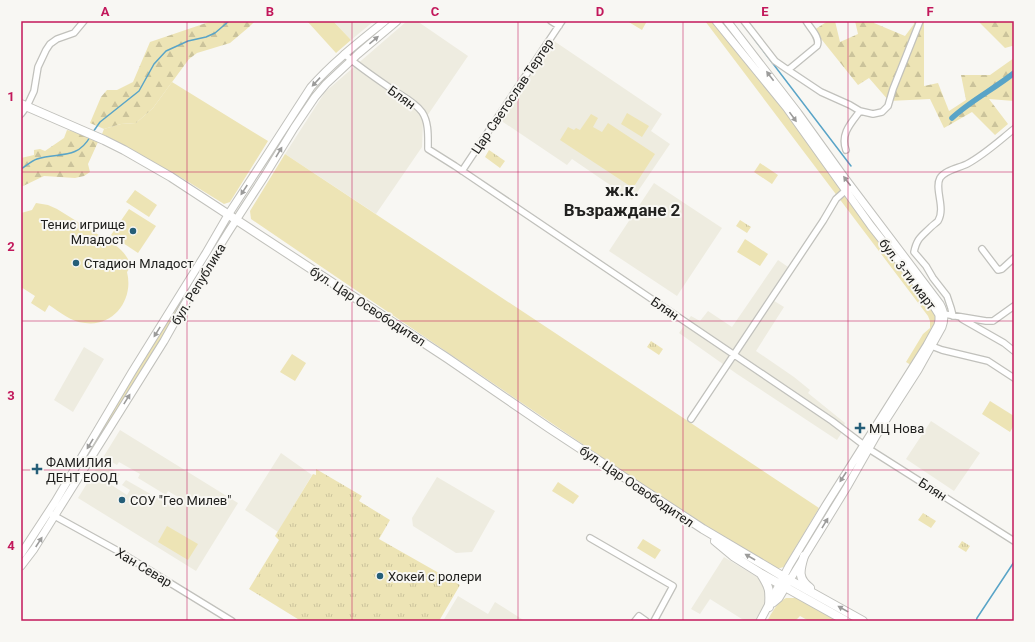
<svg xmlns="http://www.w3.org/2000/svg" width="1035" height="642" viewBox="0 0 1035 642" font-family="Roboto,sans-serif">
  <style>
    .built { fill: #eeece0; fill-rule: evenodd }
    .green { fill: #ede4b5 }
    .forest { fill: url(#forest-firs) }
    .park { fill: url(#park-tufts) }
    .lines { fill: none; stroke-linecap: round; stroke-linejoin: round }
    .stream { stroke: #59a4c7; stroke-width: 1.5 }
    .canal { stroke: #59a4c7; stroke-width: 5.5 }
    .minor-casing { stroke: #c1c1bc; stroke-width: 8 }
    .tertiary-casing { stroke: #c1c1bc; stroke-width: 9 }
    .secondary-casing { stroke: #c1c1bc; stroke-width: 10 }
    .minor { stroke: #fff; stroke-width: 5.5 }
    .tertiary { stroke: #fff; stroke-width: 7 }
    .secondary { stroke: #fff; stroke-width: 8 }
    .oneway { fill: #9b9b9a }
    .grid { fill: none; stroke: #c2185b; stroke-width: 1; stroke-opacity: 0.55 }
    .poi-dot { fill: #255e78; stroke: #f8f7f3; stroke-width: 1.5 }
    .labels { text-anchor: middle; stroke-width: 4; stroke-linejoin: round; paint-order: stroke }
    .street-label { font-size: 13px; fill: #21211f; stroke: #f8f7f3 }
    .poi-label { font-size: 13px; fill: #21211f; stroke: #f8f7f3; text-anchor: start }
    .district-label { font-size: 17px; font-weight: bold; fill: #21211f; stroke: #f8f7f3 }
    .neatline { fill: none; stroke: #c2185b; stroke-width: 1.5 }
    .grid-label { font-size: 13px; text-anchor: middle; font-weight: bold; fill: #c2185b }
  </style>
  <defs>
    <pattern id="forest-firs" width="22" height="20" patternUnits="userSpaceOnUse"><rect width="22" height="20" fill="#ede4b5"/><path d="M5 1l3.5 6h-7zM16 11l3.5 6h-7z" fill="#cbc39b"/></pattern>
    <pattern id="park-tufts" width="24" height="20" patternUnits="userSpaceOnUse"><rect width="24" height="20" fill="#ede4b5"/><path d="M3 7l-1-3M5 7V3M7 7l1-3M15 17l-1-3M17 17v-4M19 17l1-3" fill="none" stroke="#cbc39b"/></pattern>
  </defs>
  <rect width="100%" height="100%" fill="#f8f7f3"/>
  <path class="built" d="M333,21h41l-23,19z
    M407,21h10l51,35 -45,66 -1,25 -46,67 -91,-60 40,-62z
    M554,41l108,73 -11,17 19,13 -38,56 -60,-41 -5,6 -67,-45z
    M654,183l68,45 -45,68 -68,-45z
    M778,260l13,9 -20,30 13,8 -28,44 38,26 16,13 -2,3 37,30 -2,5 1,1 -7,11 -100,-66 -58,-41 12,-17 9,5 8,-10 24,16z
    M84,347l20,12 -31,53 -19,-12z
    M931,421l49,32 -26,38 -48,-32z
    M120,430l118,73 -42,68 -118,-73zM112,462l5,3 2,-3 21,12 -2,4 28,17 2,-4 10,6 -3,5 3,2 -3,4 -49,-28 -4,5 8,5 -3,5 -17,-11 2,-5 4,2 4,-7 -11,-7z
    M281,453l31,22 -34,57 -33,-22z
    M437,477l58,34 -23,41 -16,1 -43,-27 -1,-8z
    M724,557l33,20 6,6 2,6 1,14 -10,18h-11l-35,-22 -10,15 -9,-5z
    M458,596l30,18 7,-12 30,19h-82z"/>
  <path class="green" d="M307,21h26l18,19 -15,13z
    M627,21h20l-5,9z
    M705,21h11l215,281 8,18 -25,47 -8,-5 17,-28 7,-6v-7l-2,-5z
    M172,82l96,59 -38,61 -6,2 -42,-26 -80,-44 2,-5 17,-5 15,-1 17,-15z
    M627,113l22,13 -7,11 -21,-13z
    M591,114l7,4 -5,9 9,5 6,-9 47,31 -22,34 -73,-48 8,-13 6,3 2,-2 4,2z
    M285,154l534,354 -35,59 -8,2 -67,-39 -458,-311 -1,-8z
    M760,163l18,12 -6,9 -18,-12z
    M135,190l22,15 -8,12 -23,-15z
    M36,203l12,2 9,4 58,36c8,6 13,12 16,21l-4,6c7,27 -13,55 -42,51 -14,-1 -25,-11 -36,-18l-4,7 -14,-9 4,-7 -14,-9v-74l11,-3z
    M129,209l27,17 -18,27 -27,-18z
    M221,226l8,5 -167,272 -5,-4z
    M745,239l23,15 -8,12 -23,-14z
    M292,354l14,9 -11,18 -15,-9z
    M990,401l24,15v9l-4,7 -28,-18z
    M558,482l21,14 -6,8 -21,-13z
    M167,526l31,18 -10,16 -30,-18z
    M643,539l18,11 -6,9 -18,-11z
    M786,598h10l6,3 36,20h-29l-9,-5 -5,5h-28c5,-8 10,-19 19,-23z"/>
  <path class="forest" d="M212,21h43l-6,6 -19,16 -33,10 -8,6 -36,49 -17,15 -15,1 -17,5 -14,-6 11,-26 6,-7h10l16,-8 17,-40z
    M828,21h7l5,21 18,-8 -3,-13h19v2l31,13 9,-12v-3h10v65l14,-3 11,28 17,-11 -5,-25h29l24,-17v43l-25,-2 19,25 -13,11 -23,-23 -28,16 -14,-29 -41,2 -20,-23 -11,7 -44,-55z
    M980,21h34v26l-2,-1 -7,2 -26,-26z
    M67,130l13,3 18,9 -10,22 2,8 -6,4 -9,2 -31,-2 -23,11v-29l13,-3v-5l6,-1 5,2 19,-13z"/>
  <path class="park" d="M489,150l16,11 -5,7 -15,-11z
    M740,220l11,7 -4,6 -11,-7z
    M651,341l12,8 -4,6 -12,-8z
    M316,469l46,27 -3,5 31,19 -11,19 81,46 -21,36h-138l-52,-32 30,-49 -4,-4 38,-62 3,1z
    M923,513l13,8 -5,7 -13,-8z
    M962,541l8,5 -4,6 -8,-5z"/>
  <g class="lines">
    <path class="stream" d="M755,40l96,126
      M93,132l7,-10 39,-31 15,-27 12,-13 22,-10 18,-4 9,-4 14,-12
      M21,169c5,-3 10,-8 16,-10 21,-7 40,1 53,-22
      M976,621l1,-3 37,-56"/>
    <path class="canal" d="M952,118c18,-17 42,-29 62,-45"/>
    <defs>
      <path id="minor" d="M551,21l8,5
        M744,21l31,40 13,9 29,-24c4,-8 -7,-18 -11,-25
        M344,54c14,12 30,23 46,34 10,7 24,13 32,24 7,10 6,25 6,37l27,17 377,255 37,28 145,92
        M788,70l33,22 29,13 10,6
        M21,114l6,-8 7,-15 4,-24 8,-17 4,-6 7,-5 17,-6 10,-12
        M846,150c-6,-16 5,-27 14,-39l13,3 9,-2 6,-6 5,-17 27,-68
        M462,171l100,-150
        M982,249l16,21 4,-1 12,-11
        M940,315l4,-1 42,7h7l21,-15
        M953,316l-2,-8 -4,-12 -14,-18 -7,-12 -12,-14c3,-14 7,-15 17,-25 2,-2 5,-4 7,-6 8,-13 -4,-32 2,-43 5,-8 19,-10 27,-14 17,-9 32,-23 47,-35
        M962,319l42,24 10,8
        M929,345l13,5 46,11 26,17
        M691,419l132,-198 13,-22 9,-8
        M51,514l67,37 114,70
        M590,538l83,48 -19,35
        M635,621l4,-5 7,5"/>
      <path id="tertiary" d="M716,21l70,86 85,119 60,76 8,13v5l-1,5 -11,20 -101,160 -37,61 -29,55
        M727,21l71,92 46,64 96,127c4,7 5,15 2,23l-24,43 -38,59 -33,58 -62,101 -6,10 -6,5
        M21,554l34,-52 77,-130 74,-119 22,-38 83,-128c22,-25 48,-45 74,-66
        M21,566l13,-17 18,-29 112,-179 32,-57 33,-53 35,-54 30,-49 21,-31 11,-13 32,-30 39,-33"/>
      <path id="secondary" d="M21,104l83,36 20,10 47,27 276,181 102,70 154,101 81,48 79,44
        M715,541l18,15 27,17 86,48
        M804,556c-4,14 -7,22 6,32
        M761,574c9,14 9,17 8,33"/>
    </defs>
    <use href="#minor" class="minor-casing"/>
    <use href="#tertiary" class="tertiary-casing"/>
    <use href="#secondary" class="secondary-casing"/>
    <use href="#minor" class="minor"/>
    <use href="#tertiary" class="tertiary"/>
    <use href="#secondary" class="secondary"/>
  </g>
  <defs><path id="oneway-solid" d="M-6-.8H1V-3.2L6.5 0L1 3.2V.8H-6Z"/></defs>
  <g class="oneway">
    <use href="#oneway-solid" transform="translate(374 40) rotate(-40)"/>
    <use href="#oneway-solid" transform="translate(770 76) rotate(-127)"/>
    <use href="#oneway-solid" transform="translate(316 82) rotate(133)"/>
    <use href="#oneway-solid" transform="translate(793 117) rotate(54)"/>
    <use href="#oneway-solid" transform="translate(279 152) rotate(-59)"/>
    <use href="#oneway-solid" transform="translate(847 181) rotate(-127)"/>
    <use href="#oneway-solid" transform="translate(244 190) rotate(123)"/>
    <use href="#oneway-solid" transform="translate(157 332) rotate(122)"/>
    <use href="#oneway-solid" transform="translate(127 399) rotate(-58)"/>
    <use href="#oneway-solid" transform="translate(90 444) rotate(121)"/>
    <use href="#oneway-solid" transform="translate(843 477) rotate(123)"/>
    <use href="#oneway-solid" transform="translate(825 523) rotate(-59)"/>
    <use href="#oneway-solid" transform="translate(39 542) rotate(-57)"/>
    <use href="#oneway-solid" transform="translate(750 557) rotate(-150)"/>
    <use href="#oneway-solid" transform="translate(843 609) rotate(-151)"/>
  </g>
  <path class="grid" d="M187,21v600M352,21v600M518,21v600M683,21v600M848,21v600M21,172h993M21,321h993M21,470h993"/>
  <g class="poi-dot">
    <circle cx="133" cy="231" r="4"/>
    <circle cx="76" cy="263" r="4"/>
    <path d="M858 422h4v4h4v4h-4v4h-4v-4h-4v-4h4z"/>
    <path d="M35 463h4v4h4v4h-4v4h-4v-4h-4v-4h4z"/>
    <circle cx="122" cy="500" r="4"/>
    <circle cx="380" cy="576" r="4"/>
  </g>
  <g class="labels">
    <g class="street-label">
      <text transform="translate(512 96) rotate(-56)" y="5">Цар Светослав Тертер</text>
      <text transform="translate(402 97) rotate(36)" y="5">Блян</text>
      <text transform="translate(908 274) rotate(53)" y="5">бул. 3-ти март</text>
      <text transform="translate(198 284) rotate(-59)" y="5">бул. Република</text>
      <text transform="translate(368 306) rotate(33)" y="5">бул. Цар Освободител</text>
      <text transform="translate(665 308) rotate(34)" y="5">Блян</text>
      <text transform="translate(637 486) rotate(34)" y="5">бул. Цар Освободител</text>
      <text transform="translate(933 489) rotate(33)" y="5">Блян</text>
      <text transform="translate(144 567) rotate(31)" y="5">Хан Севар</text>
    </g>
    <g class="poi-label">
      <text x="125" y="229" text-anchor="end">Тенис игрище<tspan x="125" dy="15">Младост</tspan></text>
      <text x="84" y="268">Стадион Младост</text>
      <text x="869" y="433">МЦ Нова</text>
      <text x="46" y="467">ФАМИЛИЯ<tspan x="46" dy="15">ДЕНТ ЕООД</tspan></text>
      <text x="130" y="505">СОУ "Гео Милев"</text>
      <text x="388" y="581">Хокей с ролери</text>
    </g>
    <g class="district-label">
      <text x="622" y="196">ж.к.<tspan x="622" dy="20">Възраждане 2</tspan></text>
    </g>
  </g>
  <rect width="1035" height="642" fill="none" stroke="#f8f7f3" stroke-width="44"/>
  <rect x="22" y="22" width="991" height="598" class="neatline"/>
  <g class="grid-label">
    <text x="105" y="16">A</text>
    <text x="270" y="16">B</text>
    <text x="435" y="16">C</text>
    <text x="600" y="16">D</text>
    <text x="765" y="16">E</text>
    <text x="930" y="16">F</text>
    <text x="11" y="101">1</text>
    <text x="11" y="251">2</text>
    <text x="11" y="400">3</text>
    <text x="11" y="550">4</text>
  </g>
</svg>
